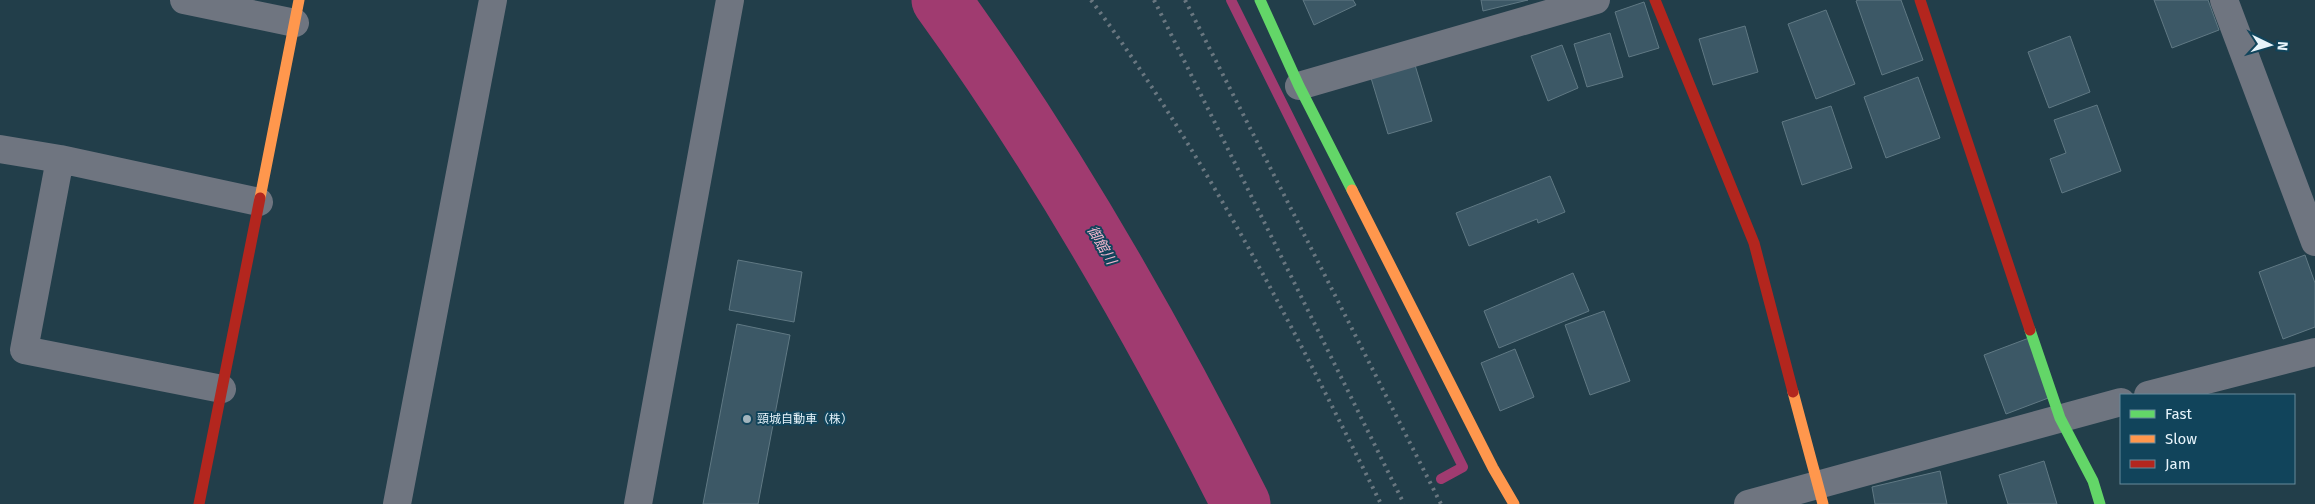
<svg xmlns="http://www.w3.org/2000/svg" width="2315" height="504" viewBox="0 0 2315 504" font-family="'Fira Sans','Noto Sans JP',sans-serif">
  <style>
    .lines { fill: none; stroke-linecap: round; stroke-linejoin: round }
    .stream { stroke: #a03b70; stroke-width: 10 }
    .river { stroke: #a03b70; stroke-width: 59 }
    .building { fill: #3c5866; stroke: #607984 }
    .street { stroke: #6f7580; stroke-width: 28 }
    .fast { stroke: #63d668; stroke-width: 11 }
    .slow { stroke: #ff974d; stroke-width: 11 }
    .jam { stroke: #b3261e; stroke-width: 11 }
    .rail { stroke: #697780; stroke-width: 4; stroke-dasharray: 2.5 5; stroke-linecap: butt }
    .poi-dot { fill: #a2b4bd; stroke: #11445b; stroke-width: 2 }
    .labels { text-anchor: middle; stroke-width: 4; stroke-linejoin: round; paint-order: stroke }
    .poi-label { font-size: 12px; fill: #e7f4fb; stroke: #11445b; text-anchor: start }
    .water-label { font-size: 14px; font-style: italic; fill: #f1b5cd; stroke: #11445b }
  </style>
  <rect width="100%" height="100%" fill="#223e4a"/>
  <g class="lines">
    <path class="stream" d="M1231,0l232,467 -22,12"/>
    <path class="river" d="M941,0c115,159 212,329 300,504"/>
  </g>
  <path class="building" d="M1303,0h50l3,5 -42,20z
    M1481,0h47l-45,11z
    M1858,0h43l22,60 -41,15 -26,-74z
    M2154,0h54l11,30 -47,18z
    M1644,2l15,46 -30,9 -14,-45z
    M1826,10l29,74 -39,15 -28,-75z
    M1745,26l13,46 -45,13 -14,-46z
    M1610,33l13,44 -36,10 -13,-43z
    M2070,36l20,56 -41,16 -21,-56z
    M1562,45l16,43 -30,13 -17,-45z
    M1415,65l17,56 -44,13 -17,-56z
    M1918,77l22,61 -54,20 -22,-61z
    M2097,105l24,66 -59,22 -12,-34 16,-6 -12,-33z
    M1831,106l21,62 -50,17 -20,-63z
    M1550,176l15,36 -27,11 -1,-4 -68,27 -13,-33z
    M2305,255l10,28v44l-32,12 -24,-67z
    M738,260l64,12 -8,50 -65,-12z
    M1573,273l16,38 -90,37 -15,-37z
    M1604,311l26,70 -40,14 -25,-70z
    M737,324l53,11 -32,169h-55z
    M2029,338l22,59 -45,17 -22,-59z
    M1515,349l19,48 -34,14 -19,-48z
    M2044,461l13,43h-49l-9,-29z
    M1940,471l7,33h-72l-3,-17z"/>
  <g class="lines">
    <path class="street" d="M184,0l111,23
      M2224,0l91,242
      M1299,86l297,-86
      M0,149l60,10 199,43
      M60,159l-36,191 198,39
      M2148,395l167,-43
      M397,504l96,-504
      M638,504l92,-504
      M1748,504l373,-102"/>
    <path class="fast" d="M1260,0l39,86 53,104
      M2030,330l30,88 33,63 7,23"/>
    <path class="slow" d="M1352,190l141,278 21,36
      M260,198l39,-198
      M1793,392l30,112"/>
    <path class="jam" d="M1655,0l99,243 39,149
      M1920,0l110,330
      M199,504l61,-306"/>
    <path class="rail" d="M1091,0c116,156 204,331 290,504
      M1154,0l250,504
      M1185,0l256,504"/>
  </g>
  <circle class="poi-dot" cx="747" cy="419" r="5"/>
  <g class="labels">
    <g class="poi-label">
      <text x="757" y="423">頸城自動車（株）</text>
    </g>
    <g class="water-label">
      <text transform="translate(1102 245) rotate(59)" y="5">御館川</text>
    </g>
  </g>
  <rect x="2120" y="394" width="175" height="90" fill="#11445b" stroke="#678a9b"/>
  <rect x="2130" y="410" width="25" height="8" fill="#63d668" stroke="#678a9b"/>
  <text x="2165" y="419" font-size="15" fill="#e7f4fb">Fast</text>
  <rect x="2130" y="435" width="25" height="8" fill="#ff974d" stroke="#678a9b"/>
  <text x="2165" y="444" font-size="15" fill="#e7f4fb">Slow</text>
  <rect x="2130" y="460" width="25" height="8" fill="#b3261e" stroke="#678a9b"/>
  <text x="2165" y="469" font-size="15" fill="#e7f4fb">Jam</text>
  <g transform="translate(2270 45) rotate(95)" stroke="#11445b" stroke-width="4" paint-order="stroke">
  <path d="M0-4L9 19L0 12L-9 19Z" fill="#e7f4fb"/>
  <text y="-8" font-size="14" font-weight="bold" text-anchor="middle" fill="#e7f4fb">N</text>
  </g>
</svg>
